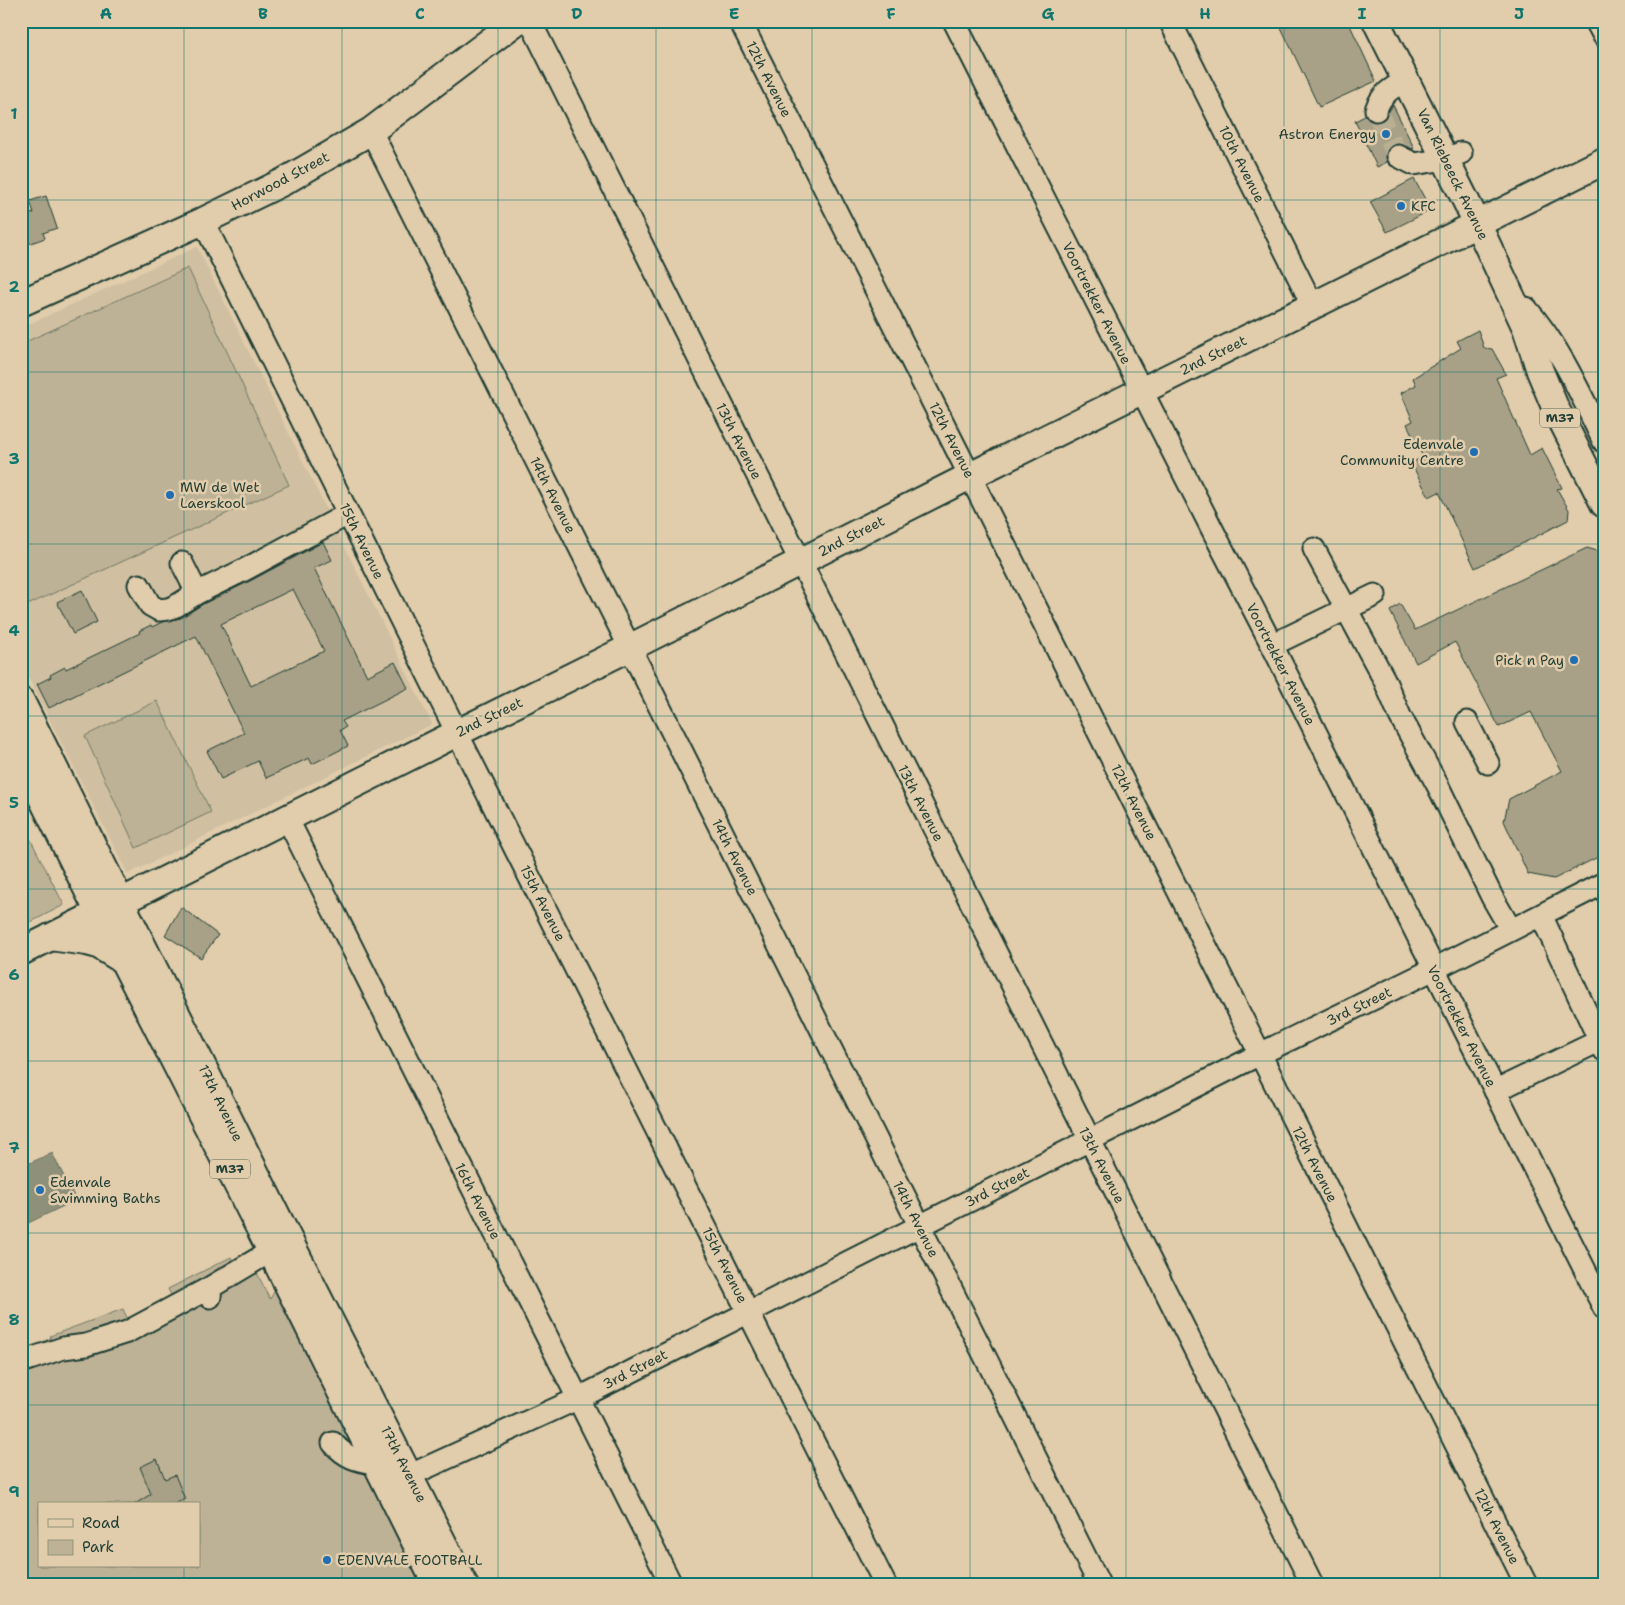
<svg xmlns="http://www.w3.org/2000/svg" width="1625" height="1605" viewBox="0 0 1625 1605" font-family="'Shantell Sans',sans-serif">
  <style>
    .built { fill: #d0bfa0 }
    .green { fill: #beb296; stroke: #6e7865; fill-rule: evenodd }
    .water { fill: #8f9079; stroke: #626f5d }
    .building { fill: #a8a188; stroke: #1f3d34; fill-rule: evenodd }
    .lines { fill: none; stroke-linecap: round; stroke-linejoin: round }
    .minor-tunnel { stroke: #baaf93; stroke-width: 21; stroke-dasharray: 21 11; stroke-linecap: butt }
    .minor-casing { stroke: #1f3d34; stroke-width: 25 }
    .major-casing { stroke: #1f3d34; stroke-width: 30 }
    .minor { stroke: #e1ccab; stroke-width: 21 }
    .major { stroke: #e1ccab; stroke-width: 26 }
    .grid { fill: none; stroke: #0f766e; stroke-width: 1; stroke-opacity: 0.55 }
    .poi-dot { fill: #1f6fb2; stroke: #e1ccab; stroke-width: 2 }
    .labels { text-anchor: middle; stroke-width: 5; stroke-linejoin: round; paint-order: stroke }
    .shield { fill: #e1ccab; stroke: #596858; stroke-width: 1 }
    .shield-label { font-size: 12px; font-weight: bold; fill: #1f3d34 }
    .street-label { font-size: 14px; fill: #1f3d34; stroke: #e1ccab }
    .poi-label { font-size: 14px; fill: #1f3d34; stroke: #e1ccab; text-anchor: start }
    .neatline { fill: none; stroke: #0f766e; stroke-width: 2 }
    .grid-label { font-size: 16px; text-anchor: middle; font-weight: bold; fill: #0f766e }
  </style>
  <rect width="100%" height="100%" fill="#e1ccab"/>
  <filter id="ink" filterUnits="userSpaceOnUse"><feTurbulence type="fractalNoise" baseFrequency=".02" numOctaves="2"/><feDisplacementMap in="SourceGraphic" scale="10" xChannelSelector="R" yChannelSelector="G"/><feConvolveMatrix kernelMatrix="1 2 1 2 8 2 1 2 1" color-interpolation-filters="sRGB"/></filter>
  <g filter="url(#ink)">
    <path class="built" d="M197,247l235,477 -304,150 -107,-211v-335z"/>
    <path class="green" d="M188,268l101,217 -268,123v-264z
      M157,701l54,111 -75,36 -51,-112z
      M21,821l43,84 -43,22z
      M231,1257l10,21 15,-7 14,28 8,-14 144,299h-401v-252l9,16 21,-10 -1,-2 73,-27 6,13 44,-23 -5,-10zM39,1504h160v62h-160z"/>
    <path class="water" d="M52,1153l24,47 -54,26 -1,-2v-57z"/>
    <path class="building" d="M1278,21h70l28,60 -57,26z
      M1393,105l21,43 -1,1 -15,-5 -6,1 -5,6 -1,5 1,6 -10,5 -22,-46 10,-5 6,5 7,1 6,-3z
      M1414,179l17,31 -44,22 -17,-30z
      M46,196l11,32 -14,5 2,5 -17,6 -7,-19v-8l13,-4 -4,-12z
      M1478,330l6,18 8,1 14,25 -10,4 34,77 12,-7 20,40 -5,1 12,21 -1,10 -93,48 -36,-76 -10,5 -18,-34 12,-6 -16,-33 6,-3 -12,-28 15,-8 -3,-7 48,-30 -4,-7z
      M323,542l9,18 -18,8 53,108 28,-14 13,26 -66,33 4,6 -6,3 8,16 -36,18 -3,-6 -43,20 -8,-17 -37,18 -14,-28 37,-18 -48,-97 -147,72 -12,-24 14,-7 -1,-2 15,-8 1,2 74,-36 -1,-2 12,-6 1,2 10,-5 19,-4 22,-14 47,-23zM293,589l31,62 -73,35 -30,-62z
      M1587,548l17,5v301l-50,25 -26,-5 -24,-53 5,-22 53,-28 -31,-59 -32,15 -44,-85 -39,21 -26,-52 10,-7 15,26z
      M82,590l15,32 -24,12 -16,-32z
      M181,907l37,28 -17,23 -36,-23z
      M157,1459l8,20 10,-4 10,24 -11,5h-39l16,-10 -11,-27z"/>
    <g class="lines">
      <path class="minor-tunnel" d="M1376,110l22,46"/>
      <defs>
        <path id="minor" d="M530,21l782,1563
          M740,21l230,455 556,1108
          M954,21l257,506 61,118 332,663
          M1170,21l143,285
          M1596,21l8,15
          M1376,110c5,-16 16,-22 30,-30
          M371,131l728,1453
          M1398,156l16,8 32,-5 15,-6
          M203,221l254,512 428,851
          M1526,308c35,40 55,87 78,134
          M1314,549l70,130 16,37 38,70 54,111 19,33
          M182,563l15,30
          M139,585l11,20 9,5 9,-1 8,-3 21,-13 47,-23 104,-56
          M1272,645l103,-50
          M1467,722l21,41
          M287,818l384,766
          M1541,915l63,135
          M1495,1091l104,-50
          M210,1297l1,-10 60,-36 14,-6
          M21,1362l42,-14 23,-3 41,-13 84,-45
          M333,1443c12,14 24,18 42,20
          M395,1482l182,-83 683,-345 174,-85 170,-86"/>
        <path id="major" d="M1376,21l101,202 49,105 14,43 15,36 49,97
          M21,303l182,-82 80,-39 88,-51 146,-110
          M21,701l269,541 174,342
          M21,756l78,157 172,338 165,333
          M50,937l37,5 11,3 26,16
          M21,952l436,-219 178,-88 335,-169 634,-315"/>
      </defs>
      <use href="#minor" class="minor-casing"/>
      <use href="#major" class="major-casing"/>
      <use href="#minor" class="minor"/>
      <use href="#major" class="major"/>
    </g>
  </g>
  <path class="grid" d="M184,21v1483M342,21v1563M498,21v1563M656,21v1563M812,21v1563M970,21v1563M1126,21v1563M1284,21v1563M1440,21v1563M21,200h1583M21,372h1583M21,544h1583M21,716h1583M21,889h1583M21,1061h1583M21,1233h1583M21,1405h1583M184,1566v18"/>
  <g class="poi-dot">
    <circle cx="1386" cy="134" r="5"/>
    <circle cx="1401" cy="206" r="5"/>
    <circle cx="1474" cy="452" r="5"/>
    <circle cx="170" cy="495" r="5"/>
    <circle cx="1574" cy="660" r="5"/>
    <circle cx="40" cy="1190" r="5"/>
    <circle cx="327" cy="1560" r="5"/>
  </g>
  <g class="labels">
    <g class="shield">
      <rect x="1540" y="408.5" width="40" height="19" rx="4"/>
      <rect x="210" y="1159.5" width="40" height="19" rx="4"/>
    </g>
    <g class="shield-label">
      <text x="1560" y="422">M37</text>
      <text x="230" y="1173">M37</text>
    </g>
    <g class="street-label">
      <text transform="translate(769 79) rotate(63)" y="5">12th Avenue</text>
      <text transform="translate(1242 164) rotate(63)" y="5">10th Avenue</text>
      <text transform="translate(1453 174) rotate(64)" y="5">Van Riebeeck Avenue</text>
      <text transform="translate(280 181) rotate(-28)" y="5">Horwood Street</text>
      <text transform="translate(1097 303) rotate(63)" y="5">Voortrekker Avenue</text>
      <text transform="translate(1213 355) rotate(-26)" y="5">2nd Street</text>
      <text transform="translate(952 440) rotate(63)" y="5">12th Avenue</text>
      <text transform="translate(739 441) rotate(63)" y="5">13th Avenue</text>
      <text transform="translate(553 495) rotate(63)" y="5">14th Avenue</text>
      <text transform="translate(851 536) rotate(-27)" y="5">2nd Street</text>
      <text transform="translate(362 541) rotate(64)" y="5">15th Avenue</text>
      <text transform="translate(1281 664) rotate(63)" y="5">Voortrekker Avenue</text>
      <text transform="translate(489 717) rotate(-26)" y="5">2nd Street</text>
      <text transform="translate(1134 802) rotate(63)" y="5">12th Avenue</text>
      <text transform="translate(921 803) rotate(63)" y="5">13th Avenue</text>
      <text transform="translate(735 857) rotate(63)" y="5">14th Avenue</text>
      <text transform="translate(543 903) rotate(63)" y="5">15th Avenue</text>
      <text transform="translate(1359 1006) rotate(-26)" y="5">3rd Street</text>
      <text transform="translate(1462 1026) rotate(63)" y="5">Voortrekker Avenue</text>
      <text transform="translate(221 1103) rotate(64)" y="5">17th Avenue</text>
      <text transform="translate(1315 1164) rotate(63)" y="5">12th Avenue</text>
      <text transform="translate(1102 1165) rotate(63)" y="5">13th Avenue</text>
      <text transform="translate(997 1187) rotate(-27)" y="5">3rd Street</text>
      <text transform="translate(478 1201) rotate(63)" y="5">16th Avenue</text>
      <text transform="translate(916 1219) rotate(63)" y="5">14th Avenue</text>
      <text transform="translate(725 1265) rotate(63)" y="5">15th Avenue</text>
      <text transform="translate(635 1369) rotate(-27)" y="5">3rd Street</text>
      <text transform="translate(404 1464) rotate(63)" y="5">17th Avenue</text>
      <text transform="translate(1497 1526) rotate(63)" y="5">12th Avenue</text>
    </g>
    <g class="poi-label">
      <text x="1376" y="139" text-anchor="end">Astron Energy</text>
      <text x="1411" y="211">KFC</text>
      <text x="1464" y="449" text-anchor="end">Edenvale<tspan x="1464" dy="16">Community Centre</tspan></text>
      <text x="180" y="492">MW de Wet<tspan x="180" dy="16">Laerskool</tspan></text>
      <text x="1564" y="665" text-anchor="end">Pick n Pay</text>
      <text x="50" y="1187">Edenvale<tspan x="50" dy="16">Swimming Baths</tspan></text>
      <text x="337" y="1565">EDENVALE FOOTBALL</text>
    </g>
  </g>
  <rect width="1625" height="1605" fill="none" stroke="#e1ccab" stroke-width="55"/>
  <rect x="38" y="1502" width="162" height="65" fill="#e1ccab" stroke="#93937b"/>
  <rect x="48" y="1519" width="25" height="8" fill="#e1ccab" stroke="#93937b"/>
  <text x="82" y="1528" font-size="15" fill="#1f3d34">Road</text>
  <rect x="48" y="1540" width="25" height="15" fill="#beb296" stroke="#93937b"/>
  <text x="82" y="1552" font-size="15" fill="#1f3d34">Park</text>
  <rect x="28" y="28" width="1570" height="1550" class="neatline"/>
  <g class="grid-label">
    <text x="106" y="19">A</text>
    <text x="263" y="19">B</text>
    <text x="420" y="19">C</text>
    <text x="577" y="19">D</text>
    <text x="734" y="19">E</text>
    <text x="891" y="19">F</text>
    <text x="1048" y="19">G</text>
    <text x="1205" y="19">H</text>
    <text x="1362" y="19">I</text>
    <text x="1519" y="19">J</text>
    <text x="14" y="119">1</text>
    <text x="14" y="292">2</text>
    <text x="14" y="464">3</text>
    <text x="14" y="636">4</text>
    <text x="14" y="808">5</text>
    <text x="14" y="980">6</text>
    <text x="14" y="1153">7</text>
    <text x="14" y="1325">8</text>
    <text x="14" y="1497">9</text>
  </g>
</svg>
